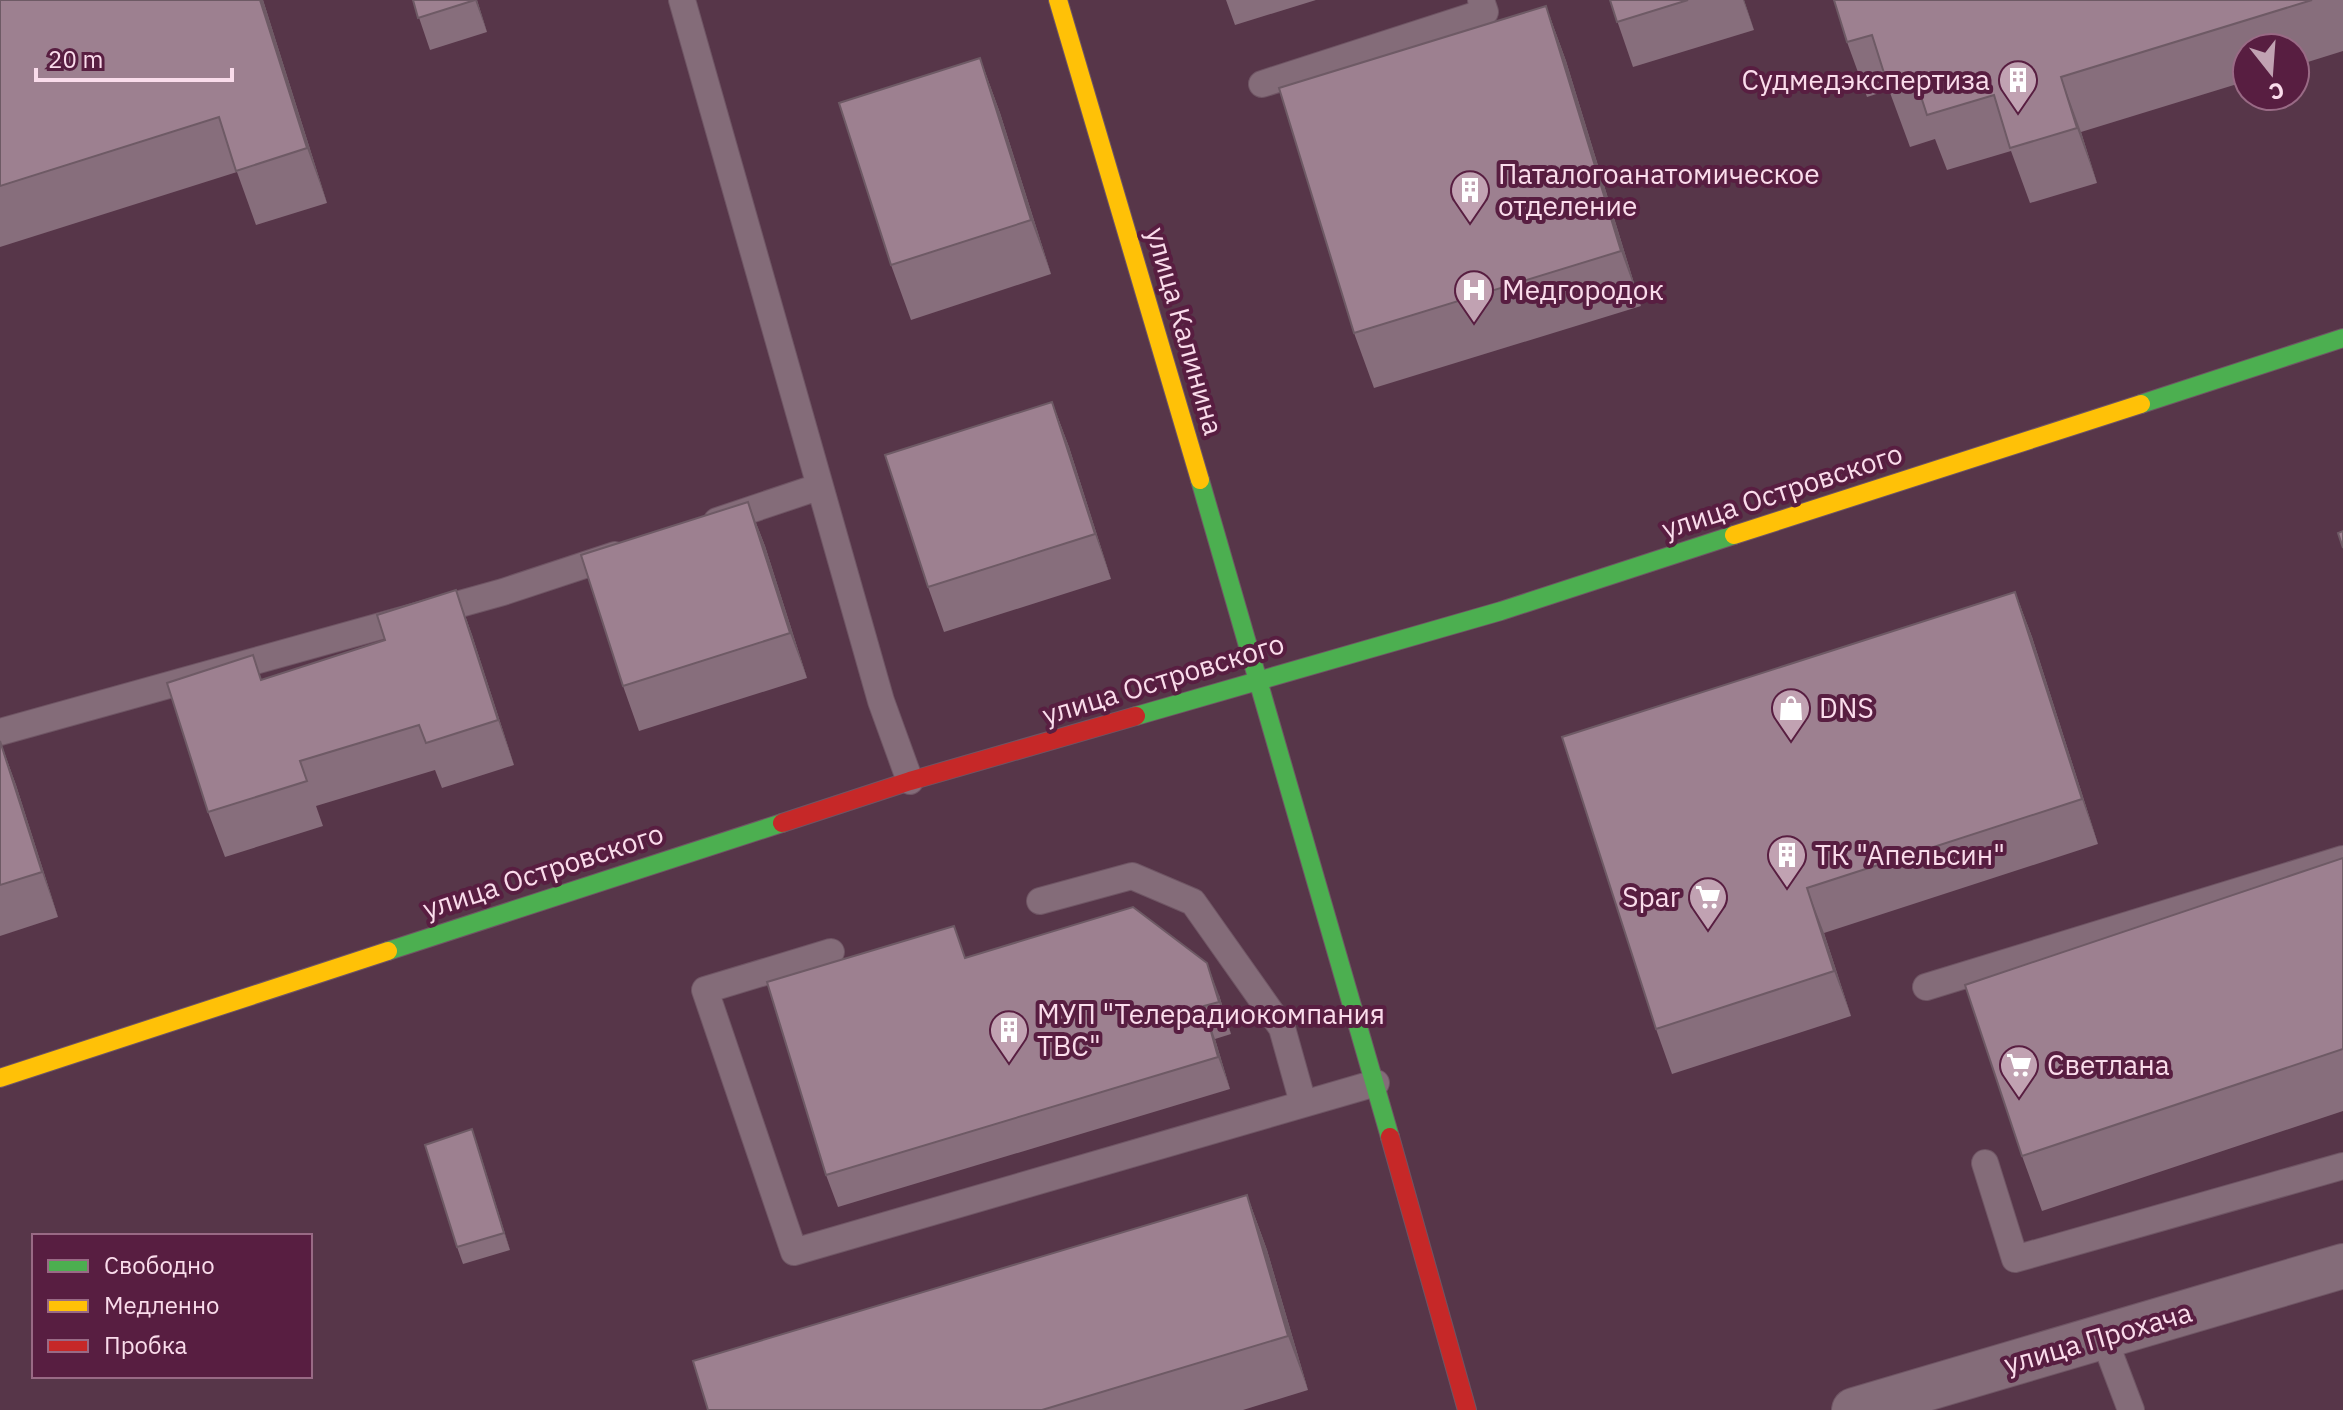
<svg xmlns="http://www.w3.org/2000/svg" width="2343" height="1410" viewBox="0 0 2343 1410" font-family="'IBM Plex Sans',sans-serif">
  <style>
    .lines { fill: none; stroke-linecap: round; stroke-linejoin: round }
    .lane-casing { stroke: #6f5564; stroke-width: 28 }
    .street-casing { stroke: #6f5564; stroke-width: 46 }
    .fast-casing { stroke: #6f5564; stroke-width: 20 }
    .slow-casing { stroke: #6f5564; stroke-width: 20 }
    .jam-casing { stroke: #6f5564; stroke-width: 20 }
    .lane { stroke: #846c79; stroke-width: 26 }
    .street { stroke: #846c79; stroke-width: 44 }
    .fast { stroke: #4caf50; stroke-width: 18 }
    .slow { stroke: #ffc107; stroke-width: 18 }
    .jam { stroke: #c62828; stroke-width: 18 }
    .wall { fill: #876e7c }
    .shaded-wall { fill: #6e5a65 }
    .building { fill: #9d8090; stroke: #6e5a65; stroke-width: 2 }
    .labels { text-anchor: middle; stroke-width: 8; stroke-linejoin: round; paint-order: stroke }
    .poi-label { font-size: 28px; fill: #fadceb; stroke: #581e41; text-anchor: start }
    .street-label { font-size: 28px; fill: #fadceb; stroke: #581e41 }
  </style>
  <rect width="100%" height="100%" fill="#573649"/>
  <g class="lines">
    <defs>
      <path id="lane" d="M682,0l199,701 29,80
        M1262,84l223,-72 -4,-12
        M717,521l101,-34
        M0,732l503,-140 112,-37
        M1040,901l92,-25 61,26 89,126 21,75
        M831,952l-126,38 89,262 582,-169
        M1926,987l417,-128
        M1985,1163l30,96 328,-93
        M2103,1336l28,74"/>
      <path id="street" d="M1854,1410l489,-144"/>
      <path id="fast" d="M2141,404l202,-66
        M1200,480l190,657
        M1136,716l365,-105 233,-76
        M388,951l394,-128"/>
      <path id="slow" d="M1058,0l142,480
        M1734,535l407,-131
        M0,1078l388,-127"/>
      <path id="jam" d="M782,823l128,-42 226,-65
        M1390,1137l77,273"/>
    </defs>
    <use href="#lane" class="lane-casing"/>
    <use href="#street" class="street-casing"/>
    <use href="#fast" class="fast-casing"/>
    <use href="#slow" class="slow-casing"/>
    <use href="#jam" class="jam-casing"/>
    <use href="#lane" class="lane"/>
    <use href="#street" class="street"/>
    <use href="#fast" class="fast"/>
    <use href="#slow" class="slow"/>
    <use href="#jam" class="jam"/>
  </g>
  <path class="wall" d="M0,0h263l64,203 -71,22 -19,-53 -237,75z
    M413,0h64l10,32 -57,18z
    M1226,0h90l-81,25z
    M1610,0h134l10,30 -121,37z
    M1834,0h509v51l-48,15v-18h-48v33l-166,51 16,51 -67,20 -19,-52 -64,19 -12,-31 -25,8 -21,-57 -22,7 -20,-55z
    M1546,6l20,55 75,245 -267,82 -20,-55z
    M980,58l20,55 51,161 -140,46 -20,-55z
    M1052,402l17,45 42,132 -167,53 -16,-45z
    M748,502l17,44 42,132 -168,53 -16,-45z
    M456,590l16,45 42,130 -72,23 -7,-18 -119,36 7,20 -98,31 -17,-45 54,-132 123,-40z
    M2015,592l17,45 66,207 -274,89 27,83 -179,58 -16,-45z
    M0,741l16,44 42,132 -58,19z
    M2343,858v253l-301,100 -20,-55z
    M966,958l253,37 12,39 -16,5 15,50 -392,118 -12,-32z
    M472,1129l38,121 -47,14 -6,-17z
    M1247,1195l20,55 41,140 -65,20h-535z"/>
  <path class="shaded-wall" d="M260,0h3l64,203 -20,-55z
    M475,0h2l10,32z
    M1743,0h1l10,30z
    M1546,6l20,55 75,245 -20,-55z
    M980,58l20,55 51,161 -20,-54z
    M2061,77l20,55 16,51 -20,-55z
    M1052,402l17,45 42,132 -16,-45z
    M748,502l17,44 42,132 -17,-45z
    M456,590l16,45 42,130 -16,-45z
    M2015,592l17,45 66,207 -16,-45z
    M0,741l16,44 42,132 -16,-45z
    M1807,888l17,45 27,83 -17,-45z
    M1207,963l12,32 12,39 -12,-32z
    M1204,1006l11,33 15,50 -12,-32z
    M472,1129l6,17 32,104 -6,-17z
    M1247,1195l20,55 41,140 -20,-54z"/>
  <path class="building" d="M0,0h260l47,148 -71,23 -17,-54 -219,69z
    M413,0h62l-57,18z
    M1610,0h78l-71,22z
    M1834,0h478l-251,77 16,51 -67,20 -16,-53 -67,20 -10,-31 -27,8 -18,-57 -25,7z
    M1546,6l75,245 -267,82 -75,-245z
    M980,58l51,162 -140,45 -52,-162z
    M1052,402l43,132 -167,53 -43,-132z
    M748,502l42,131 -167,53 -42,-131z
    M2343,531v17l-5,-15z
    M456,590l42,130 -72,23 -7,-18 -119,36 7,20 -99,31 -41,-129 86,-28 8,25 124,-40 -8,-25z
    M2015,592l67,207 -275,89 27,83 -178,58 -94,-292z
    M0,741l42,131 -42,13z
    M2343,858v191l-321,107 -57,-171z
    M1133,907l74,56 12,39 -15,4 14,51 -392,118 -59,-193 187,-56 11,32z
    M472,1129l32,104 -47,14 -32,-102z
    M1247,1195l41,141 -246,74h-334l-15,-49z"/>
  <defs>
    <symbol id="building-pin" viewBox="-11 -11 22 30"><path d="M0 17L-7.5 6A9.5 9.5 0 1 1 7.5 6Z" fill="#c1a2b2" stroke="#581e41"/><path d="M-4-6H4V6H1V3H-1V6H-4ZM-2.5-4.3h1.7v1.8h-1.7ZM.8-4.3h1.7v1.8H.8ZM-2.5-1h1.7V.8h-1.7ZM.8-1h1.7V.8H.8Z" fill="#fff"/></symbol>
    <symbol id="hospital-pin" viewBox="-11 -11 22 30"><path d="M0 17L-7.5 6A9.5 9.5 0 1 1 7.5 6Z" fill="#c1a2b2" stroke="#581e41"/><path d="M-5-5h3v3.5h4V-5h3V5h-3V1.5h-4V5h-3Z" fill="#fff"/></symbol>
    <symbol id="shop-pin" viewBox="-11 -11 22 30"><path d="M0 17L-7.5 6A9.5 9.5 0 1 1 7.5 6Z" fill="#c1a2b2" stroke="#581e41"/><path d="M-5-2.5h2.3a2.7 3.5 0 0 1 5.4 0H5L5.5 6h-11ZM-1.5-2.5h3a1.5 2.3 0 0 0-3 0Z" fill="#fff"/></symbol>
    <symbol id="supermarket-pin" viewBox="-11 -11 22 30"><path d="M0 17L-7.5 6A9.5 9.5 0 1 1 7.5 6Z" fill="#c1a2b2" stroke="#581e41"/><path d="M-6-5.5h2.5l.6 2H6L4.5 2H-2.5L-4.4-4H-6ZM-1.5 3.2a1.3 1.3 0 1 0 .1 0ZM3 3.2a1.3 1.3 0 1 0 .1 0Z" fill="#fff"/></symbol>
  </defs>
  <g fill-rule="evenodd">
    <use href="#building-pin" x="1996" y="58" width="44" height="60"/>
    <use href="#building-pin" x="1448" y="168" width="44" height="60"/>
    <use href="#hospital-pin" x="1452" y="268" width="44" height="60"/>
    <use href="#shop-pin" x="1769" y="686" width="44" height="60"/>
    <use href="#building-pin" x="1765" y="833" width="44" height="60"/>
    <use href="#supermarket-pin" x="1686" y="875" width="44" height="60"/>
    <use href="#building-pin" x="987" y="1008" width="44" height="60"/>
    <use href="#supermarket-pin" x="1997" y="1043" width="44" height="60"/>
  </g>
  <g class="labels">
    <g class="poi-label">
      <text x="1990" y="90" text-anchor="end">Судмедэкспертиза</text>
      <text x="1498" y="184">Паталогоанатомическое<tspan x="1498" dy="32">отделение</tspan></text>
      <text x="1502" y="300">Медгородок</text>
      <text x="1819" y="718">DNS</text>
      <text x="1815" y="865">ТК "Апельсин"</text>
      <text x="1680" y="907" text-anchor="end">Spar</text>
      <text x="1037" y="1024">МУП "Телерадиокомпания<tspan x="1037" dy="32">ТВС"</tspan></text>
      <text x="2047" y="1075">Светлана</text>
    </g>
    <g class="street-label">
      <text transform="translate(1185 331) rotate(74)" y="10">улица Калинина</text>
      <text transform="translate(1782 491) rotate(-18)" y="10">улица Островского</text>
      <text transform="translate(1163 679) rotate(-17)" y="10">улица Островского</text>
      <text transform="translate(543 871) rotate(-18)" y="10">улица Островского</text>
      <text transform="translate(2098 1338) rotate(-16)" y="10">улица Прохача</text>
    </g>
  </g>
  <rect x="32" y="1234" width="280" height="144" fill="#581e41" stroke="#996a85" stroke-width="2"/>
  <rect x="48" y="1260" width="40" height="12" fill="#4caf50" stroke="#996a85" stroke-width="2"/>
  <text x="104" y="1274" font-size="24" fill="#fadceb">Свободно</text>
  <rect x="48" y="1300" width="40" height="12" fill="#ffc107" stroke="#996a85" stroke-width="2"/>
  <text x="104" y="1314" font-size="24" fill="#fadceb">Медленно</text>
  <rect x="48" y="1340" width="40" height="12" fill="#c62828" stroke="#996a85" stroke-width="2"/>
  <text x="104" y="1354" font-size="24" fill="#fadceb">Пробка</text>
  <g transform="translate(2271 72) rotate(163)"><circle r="38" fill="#581e41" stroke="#996a85" stroke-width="2"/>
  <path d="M0-6L14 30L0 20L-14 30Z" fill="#c1a2b2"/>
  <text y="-12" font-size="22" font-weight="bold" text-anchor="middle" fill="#fadceb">С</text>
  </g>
  <path d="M36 68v12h196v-12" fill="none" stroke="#fadceb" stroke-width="4"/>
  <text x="48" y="68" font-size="24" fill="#fadceb" stroke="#581e41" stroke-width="6" paint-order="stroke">20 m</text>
</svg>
